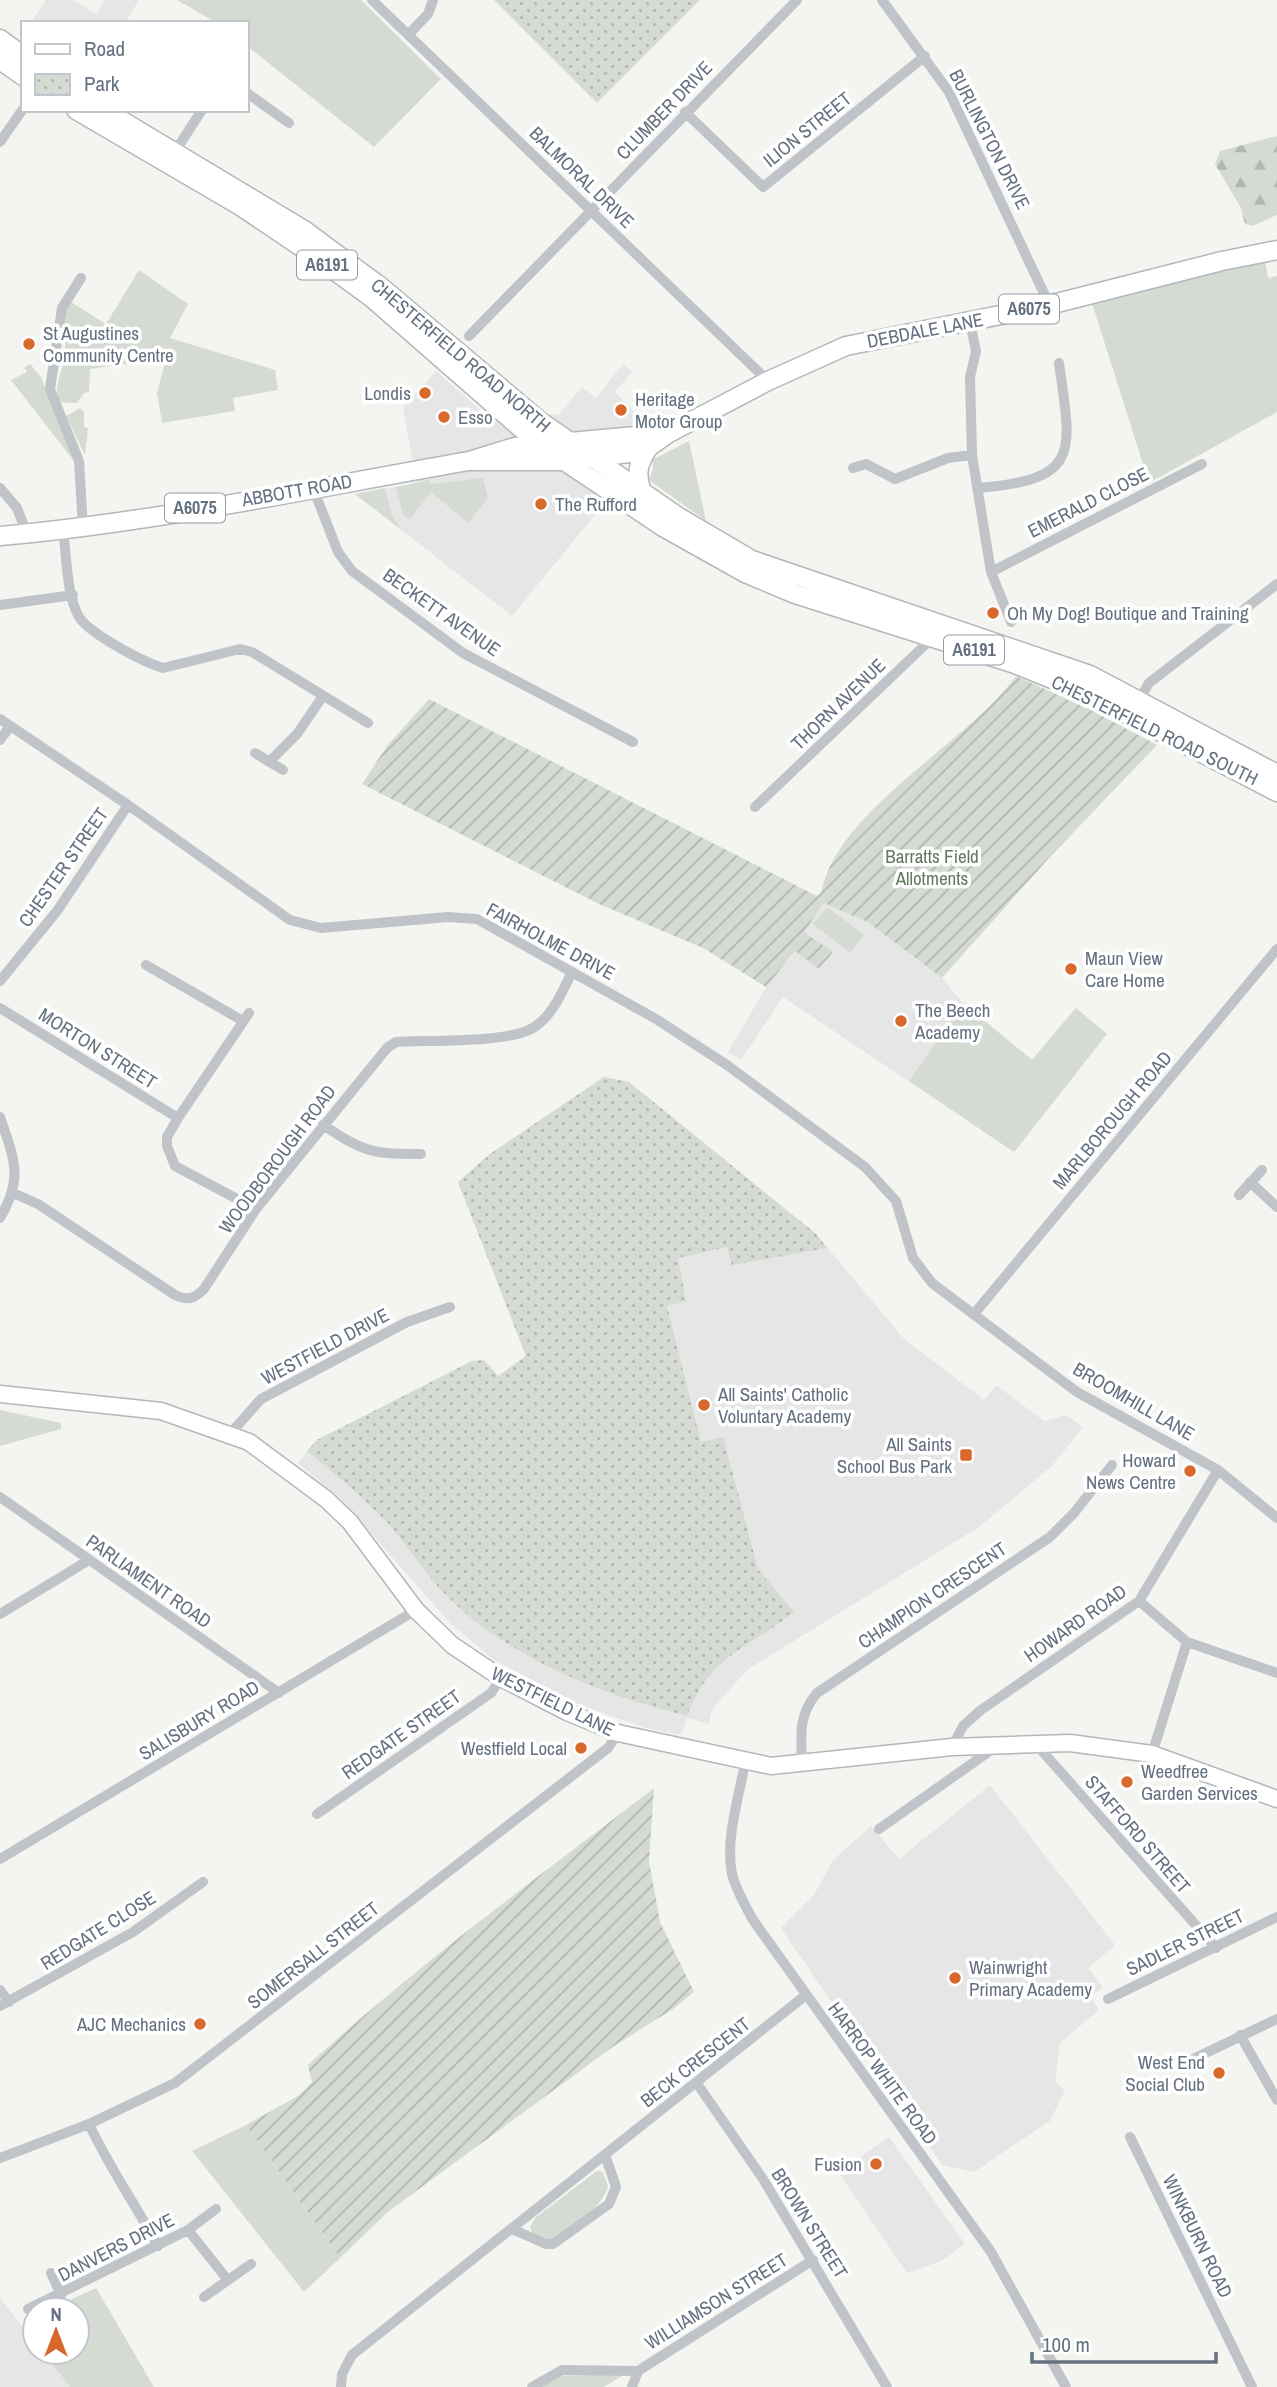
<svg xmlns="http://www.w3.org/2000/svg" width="1277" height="2387" viewBox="0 0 1277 2387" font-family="'Archivo Narrow',sans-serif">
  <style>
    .built { fill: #e5e6e5 }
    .grass { fill: #d5dbd3 }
    .forest { fill: url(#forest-firs) }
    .park { fill: url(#park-dots) }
    .garden { fill: url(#garden-furrows) }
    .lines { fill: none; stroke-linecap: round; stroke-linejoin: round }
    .secondary-casing { stroke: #b3b6bb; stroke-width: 19 }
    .primary-casing { stroke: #b3b7bb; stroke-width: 21 }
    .street { stroke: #c0c3c7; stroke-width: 10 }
    .secondary { stroke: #fff; stroke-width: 16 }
    .primary { stroke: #fff; stroke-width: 18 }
    .poi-dot { fill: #d9682d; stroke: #fff; stroke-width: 2.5 }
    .labels { text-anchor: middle; stroke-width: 7; stroke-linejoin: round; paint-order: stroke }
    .shield { fill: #fff; stroke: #939ca7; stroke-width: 2 }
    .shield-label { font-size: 18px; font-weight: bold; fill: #657181 }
    .street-label { font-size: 19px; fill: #657181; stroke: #fff }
    .poi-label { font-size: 19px; fill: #657181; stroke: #fff; text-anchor: start }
    .park-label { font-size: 19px; fill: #667864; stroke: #fff }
  </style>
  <defs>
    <pattern id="forest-firs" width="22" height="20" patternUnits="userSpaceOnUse" patternTransform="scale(1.75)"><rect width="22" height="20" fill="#d5dbd3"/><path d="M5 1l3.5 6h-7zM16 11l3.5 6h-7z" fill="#b0b6b1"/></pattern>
    <pattern id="park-dots" width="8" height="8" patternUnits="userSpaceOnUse" patternTransform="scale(1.75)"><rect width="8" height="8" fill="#d5dbd3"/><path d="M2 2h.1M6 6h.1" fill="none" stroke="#b0b6b1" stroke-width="1.8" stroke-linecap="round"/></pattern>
    <pattern id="garden-furrows" width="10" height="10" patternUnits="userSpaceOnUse" patternTransform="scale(1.75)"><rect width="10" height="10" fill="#d5dbd3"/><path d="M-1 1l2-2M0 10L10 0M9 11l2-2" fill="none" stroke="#b0b6b1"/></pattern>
  </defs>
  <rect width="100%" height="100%" fill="#f4f5f1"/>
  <path class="built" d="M46,0h28l20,13 4,-1 7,-12h34l-14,23h-95z
    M623,364l9,8 -17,20 29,30 -41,83 -91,111 -157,-122 62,-11 -14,-75 33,-37 50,44h72l24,-28 14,11z
    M824,903l45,20 73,55 21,25 69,57 44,-52 31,26 -93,118 -231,-155 -42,63 -13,-8 38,-65 30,-36 36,1 -29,-20z
    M604,1077l25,5 187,152 88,105 80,61 12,-15 48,36 22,-6 17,12 -31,39 -73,61 -231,142 -36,40 -3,15 -22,-6 -4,13 -5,4 -36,-8 -64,-23 -84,-44 -44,-37 -110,-125 -42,-35 19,-23 155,-79 12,-1 14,16 28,-20 -68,-174 32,-28z
    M990,1785l125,160 -27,23 15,20 -13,7 9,15 -39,33 -5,39 10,8 -15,31 -76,51 -32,-7 -161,-237 33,-33 19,-35 38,-34 28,33z
    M889,2137l76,107 -24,17 -34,12 -69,-101z
    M0,2298l35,44v10h8l27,35h-70z"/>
  <path class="grass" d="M177,0h184l80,79 -67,68 -127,-101v-23h-30z
    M1265,260l3,18 9,-2v136l-128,71 -58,-183z
    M139,270l49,34 -18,34 105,32 3,20 -45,8 2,13 -73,12 -5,-30 9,-35 -76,11 -1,23 -5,1 -7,10 -18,-1c-6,-19 5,-32 6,-50 1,-19 -2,-32 4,-51l37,23z
    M30,364l11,13 33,84 -63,-81 16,-8 -3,-4z
    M80,408l4,4v15l4,1 -3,27 -19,-39z
    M689,441l17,80 -57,-41 4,-11 -1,-9z
    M483,478l5,20 -20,25 -37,-31 -21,27 -7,-4 -7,-28 33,-7 1,4z
    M385,488l7,28 10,14 -47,-36z
    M827,907l37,28 -14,18 -37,-29z
    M963,1003l69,57 44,-52 31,26 -93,118 -105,-71z
    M0,1410l61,13v6l-61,17z
    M246,2125l94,133 -36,34 -112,-141z
    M598,2170l5,3 5,13c-3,17 -36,46 -52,52 -8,3 -15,0 -23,-3l-3,-8 5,-9z
    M96,2288l58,99h-84l-27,-35h34v-42h-30z
    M619,2374l3,2 -18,11h-63l20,-11z"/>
  <path class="forest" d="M1277,136v79l-25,11 -7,-2 -4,-16 -26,-44 5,-13z"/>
  <path class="park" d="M494,0h206l-103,103z
    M604,1077l25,5 187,152 11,14 -95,17 -5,-18 -49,11 8,43 -19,5 34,136 22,-5 35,132 36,43c-47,38 -84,42 -107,104 -84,-21 -172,-55 -236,-116 -24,-23 -42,-53 -64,-78 -25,-26 -52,-48 -80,-71l10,-11 155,-79 12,-1 14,16 28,-20 -68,-174 32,-28z"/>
  <path class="garden" d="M1016,676l75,34 66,35 -109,114 -106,119 -73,-55 -45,-20 -20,29 29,20 -14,17 -24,-18 -29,36 -63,-39 -104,-44 -237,-120 25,-38 42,-47 388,197 4,-3c17,-85 144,-147 195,-217z
    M654,1788l-5,73 11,61 34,70 -21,17 -59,37 -225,165 -49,47 -94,-133 52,-29 14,-14 -4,-17c109,-100 229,-187 346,-277z"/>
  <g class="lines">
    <defs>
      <path id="secondary" d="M0,1394l161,17 88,31 77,57 24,23 66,88 36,35 49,33 66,34 51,21 153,33 181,-19 118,-4 82,11 125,45"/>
      <path id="primary" d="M0,39l23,17
        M0,60l23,16
        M76,110l166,97 71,48 59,43 167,146 124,83 82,46 50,21 220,70 69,28 193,100
        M104,110l200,120 77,57 160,135 136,94 75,44 338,115 187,99
        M469,461h94l66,-8 20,-6 20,-14 99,-52 78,-35 199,-40 177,-45 55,-11
        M642,493c-6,-19 -5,-29 7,-46
        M0,536c157,-14 313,-48 469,-75l46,-14 154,-14"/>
    </defs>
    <use href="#secondary" class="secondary-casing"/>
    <use href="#primary" class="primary-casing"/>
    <path class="street" d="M372,0l396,381
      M882,0l67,92 100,212
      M408,35l20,-21 5,-14
      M247,93l42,30
      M685,112l78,75 162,-131
      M0,142l23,-33
      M172,156l30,-46
      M81,278l-19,30 -12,81 29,72 4,67
      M970,322l6,29 -6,26 2,78 19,117 20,50
      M469,336l328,-336
      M853,468l13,-4 29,15 53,-21 24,-3
      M0,488l17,20 10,26
      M313,488l25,64 14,19 111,82 170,89
      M977,488c106,-8 94,-37 82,-125
      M63,531c4,25 3,63 16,86 11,17 64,45 84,51l77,-19 12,3 116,71
      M991,572l211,-108
      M0,605l73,-10
      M1137,704l12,-21 128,-99
      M0,719l128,86 162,115 31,8 127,-11 29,2 179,100 71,46 138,102 31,34 17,57 19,25 145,109 141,78 59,48
      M0,740l10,-14
      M255,753l28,17
      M269,762l28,-28 26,-38
      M755,807l171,-163 3,-11
      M146,965l97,56
      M0,981l57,-70 71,-106
      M0,1008l178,110
      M249,1013l-71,105 -11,19v9l8,20 81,43
      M0,1117c14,42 24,60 0,101
      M323,1125c41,27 48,29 98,29
      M1250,1182l27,25
      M13,1193l25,11 137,91c13,6 19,4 29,-6l52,-80 131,-161 9,-6c32,-2 109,1 135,-13 21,-11 31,-37 41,-57
      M1239,1195l23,-25
      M974,1314l303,-365
      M229,1435l32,-36 146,-77 43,-15
      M0,1497l279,196
      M1139,1601l48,41 90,31
      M0,1614l89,-54
      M1035,1743l181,205
      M952,1747l11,-21 18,-16 158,-109 79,-131
      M1152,1754l35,-112
      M745,1763c-6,34 -20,76 -13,111 4,16 13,31 21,46l238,332 75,135
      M802,1764c-1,-29 -4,-49 15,-71l233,-156 24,-24 38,-48
      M317,1814l174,-121 10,-15
      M879,1829l118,-83
      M0,1859l416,-249
      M0,1990l9,12
      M1108,1999l169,-82
      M0,2006l133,-74 70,-50
      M1240,2035l37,65
      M1193,2059l84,-40
      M696,2082l67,97 124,208
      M89,2124c20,43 46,80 69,122
      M1130,2137l122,250
      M0,2158l89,-34 86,-41 433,-335 10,-15
      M512,2229l34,15h7l56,-40 7,-17 -11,-32
      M188,2230l39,49
      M51,2273l10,22
      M204,2297l47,-33
      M28,2309l160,-79 28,-21
      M341,2387l1,-13 10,-19 454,-360
      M532,2387l30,-17 76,1
      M632,2387l6,-16 175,-111"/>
    <use href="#secondary" class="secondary"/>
    <use href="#primary" class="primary"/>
  </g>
  <g class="poi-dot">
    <circle cx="29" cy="344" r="7"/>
    <circle cx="425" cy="393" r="7"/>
    <circle cx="621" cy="410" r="7"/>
    <circle cx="444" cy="417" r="7"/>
    <circle cx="541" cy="504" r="7"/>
    <circle cx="993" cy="613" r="7"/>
    <circle cx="1071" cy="969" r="7"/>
    <circle cx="901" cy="1021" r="7"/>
    <circle cx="704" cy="1405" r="7"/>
    <rect x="959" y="1448" width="14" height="14" rx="3.5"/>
    <circle cx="1190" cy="1471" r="7"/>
    <circle cx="581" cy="1748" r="7"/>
    <circle cx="1127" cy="1782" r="7"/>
    <circle cx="955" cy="1978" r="7"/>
    <circle cx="200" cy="2024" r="7"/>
    <circle cx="1219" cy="2073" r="7"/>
    <circle cx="876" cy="2164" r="7"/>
  </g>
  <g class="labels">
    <g class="shield">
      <rect x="297" y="250.5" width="60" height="29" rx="5"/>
      <rect x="999" y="294.5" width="60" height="29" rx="5"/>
      <rect x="165" y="493.5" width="60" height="29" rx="5"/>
      <rect x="944" y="635.5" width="60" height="29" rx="5"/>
    </g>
    <g class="shield-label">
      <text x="327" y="271">A6191</text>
      <text x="1029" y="315">A6075</text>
      <text x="195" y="514">A6075</text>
      <text x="974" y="656">A6191</text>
    </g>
    <g class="street-label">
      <text transform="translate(664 110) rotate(-46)" y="7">CLUMBER DRIVE</text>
      <text transform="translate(807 129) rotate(-39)" y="7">ILION STREET</text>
      <text transform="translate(990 139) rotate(63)" y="7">BURLINGTON DRIVE</text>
      <text transform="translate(582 177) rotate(44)" y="7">BALMORAL DRIVE</text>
      <text transform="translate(925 330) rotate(-11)" y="7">DEBDALE LANE</text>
      <text transform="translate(461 355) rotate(40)" y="7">CHESTERFIELD ROAD NORTH</text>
      <text transform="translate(297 490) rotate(-10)" y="7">ABBOTT ROAD</text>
      <text transform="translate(1088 502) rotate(-27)" y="7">EMERALD CLOSE</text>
      <text transform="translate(442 612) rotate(35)" y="7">BECKETT AVENUE</text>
      <text transform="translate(838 704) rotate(-44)" y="7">THORN AVENUE</text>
      <text transform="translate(1155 730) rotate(26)" y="7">CHESTERFIELD ROAD SOUTH</text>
      <text transform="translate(63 867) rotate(-55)" y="7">CHESTER STREET</text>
      <text transform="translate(551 941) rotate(28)" y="7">FAIRHOLME DRIVE</text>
      <text transform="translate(98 1048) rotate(32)" y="7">MORTON STREET</text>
      <text transform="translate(1112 1120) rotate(-50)" y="7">MARLBOROUGH ROAD</text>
      <text transform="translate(277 1159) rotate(-53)" y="7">WOODBOROUGH ROAD</text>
      <text transform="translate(325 1346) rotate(-28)" y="7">WESTFIELD DRIVE</text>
      <text transform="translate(1134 1401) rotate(30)" y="7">BROOMHILL LANE</text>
      <text transform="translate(149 1581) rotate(35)" y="7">PARLIAMENT ROAD</text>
      <text transform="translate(932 1595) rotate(-34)" y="7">CHAMPION CRESCENT</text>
      <text transform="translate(1075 1623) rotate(-35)" y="7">HOWARD ROAD</text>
      <text transform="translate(553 1701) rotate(26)" y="7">WESTFIELD LANE</text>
      <text transform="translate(199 1720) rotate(-31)" y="7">SALISBURY ROAD</text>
      <text transform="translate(401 1734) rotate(-35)" y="7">REDGATE STREET</text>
      <text transform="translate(1138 1834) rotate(49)" y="7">STAFFORD STREET</text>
      <text transform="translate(98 1930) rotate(-32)" y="7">REDGATE CLOSE</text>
      <text transform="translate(1185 1942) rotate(-26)" y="7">SADLER STREET</text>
      <text transform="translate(313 1955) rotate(-38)" y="7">SOMERSALL STREET</text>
      <text transform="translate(695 2062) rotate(-38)" y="7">BECK CRESCENT</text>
      <text transform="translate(883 2073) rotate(54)" y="7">HARROP WHITE ROAD</text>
      <text transform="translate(810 2223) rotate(58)" y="7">BROWN STREET</text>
      <text transform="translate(1198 2236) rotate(64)" y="7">WINKBURN ROAD</text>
      <text transform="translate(116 2247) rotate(-27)" y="7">DANVERS DRIVE</text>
      <text transform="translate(716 2301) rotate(-32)" y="7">WILLIAMSON STREET</text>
    </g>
    <g class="poi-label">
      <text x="43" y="340">St Augustines<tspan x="43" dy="22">Community Centre</tspan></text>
      <text x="411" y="400" text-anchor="end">Londis</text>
      <text x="635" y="406">Heritage<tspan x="635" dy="22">Motor Group</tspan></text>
      <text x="458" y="424">Esso</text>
      <text x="555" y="511">The Rufford</text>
      <text x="1007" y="620">Oh My Dog! Boutique and Training</text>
      <text x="1085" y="965">Maun View<tspan x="1085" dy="22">Care Home</tspan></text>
      <text x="915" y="1017">The Beech<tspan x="915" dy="22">Academy</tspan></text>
      <text x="718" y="1401">All Saints' Catholic<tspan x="718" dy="22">Voluntary Academy</tspan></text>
      <text x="952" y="1451" text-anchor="end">All Saints<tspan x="952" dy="22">School Bus Park</tspan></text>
      <text x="1176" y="1467" text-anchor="end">Howard<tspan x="1176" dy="22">News Centre</tspan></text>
      <text x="567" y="1755" text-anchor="end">Westfield Local</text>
      <text x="1141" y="1778">Weedfree<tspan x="1141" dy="22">Garden Services</tspan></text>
      <text x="969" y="1974">Wainwright<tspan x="969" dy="22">Primary Academy</tspan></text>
      <text x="186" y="2031" text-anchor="end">AJC Mechanics</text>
      <text x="1205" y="2069" text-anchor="end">West End<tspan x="1205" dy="22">Social Club</tspan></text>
      <text x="862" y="2171" text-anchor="end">Fusion</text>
    </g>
    <g class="park-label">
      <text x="932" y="863">Barratts Field<tspan x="932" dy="22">Allotments</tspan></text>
    </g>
  </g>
  <rect x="21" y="21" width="228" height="91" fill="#ffffff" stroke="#c1c6cd" stroke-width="2"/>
  <rect x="35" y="44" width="35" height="10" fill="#ffffff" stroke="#c1c6cd" stroke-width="2"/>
  <text x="84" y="56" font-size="21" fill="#657181">Road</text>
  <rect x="35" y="74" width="35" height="21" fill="url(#park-dots)" stroke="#c1c6cd" stroke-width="2"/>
  <text x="84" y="91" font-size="21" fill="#657181">Park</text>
  <g transform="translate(56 2331)"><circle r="33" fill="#ffffff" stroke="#c1c6cd" stroke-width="2"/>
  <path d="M0-5L12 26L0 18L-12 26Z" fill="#d9682d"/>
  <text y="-10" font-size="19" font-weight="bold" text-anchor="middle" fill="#657181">N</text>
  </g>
  <path d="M1032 2352v10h184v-10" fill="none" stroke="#657181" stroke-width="3.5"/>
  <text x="1042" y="2352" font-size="21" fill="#657181" stroke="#ffffff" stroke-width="5" paint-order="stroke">100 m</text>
</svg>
